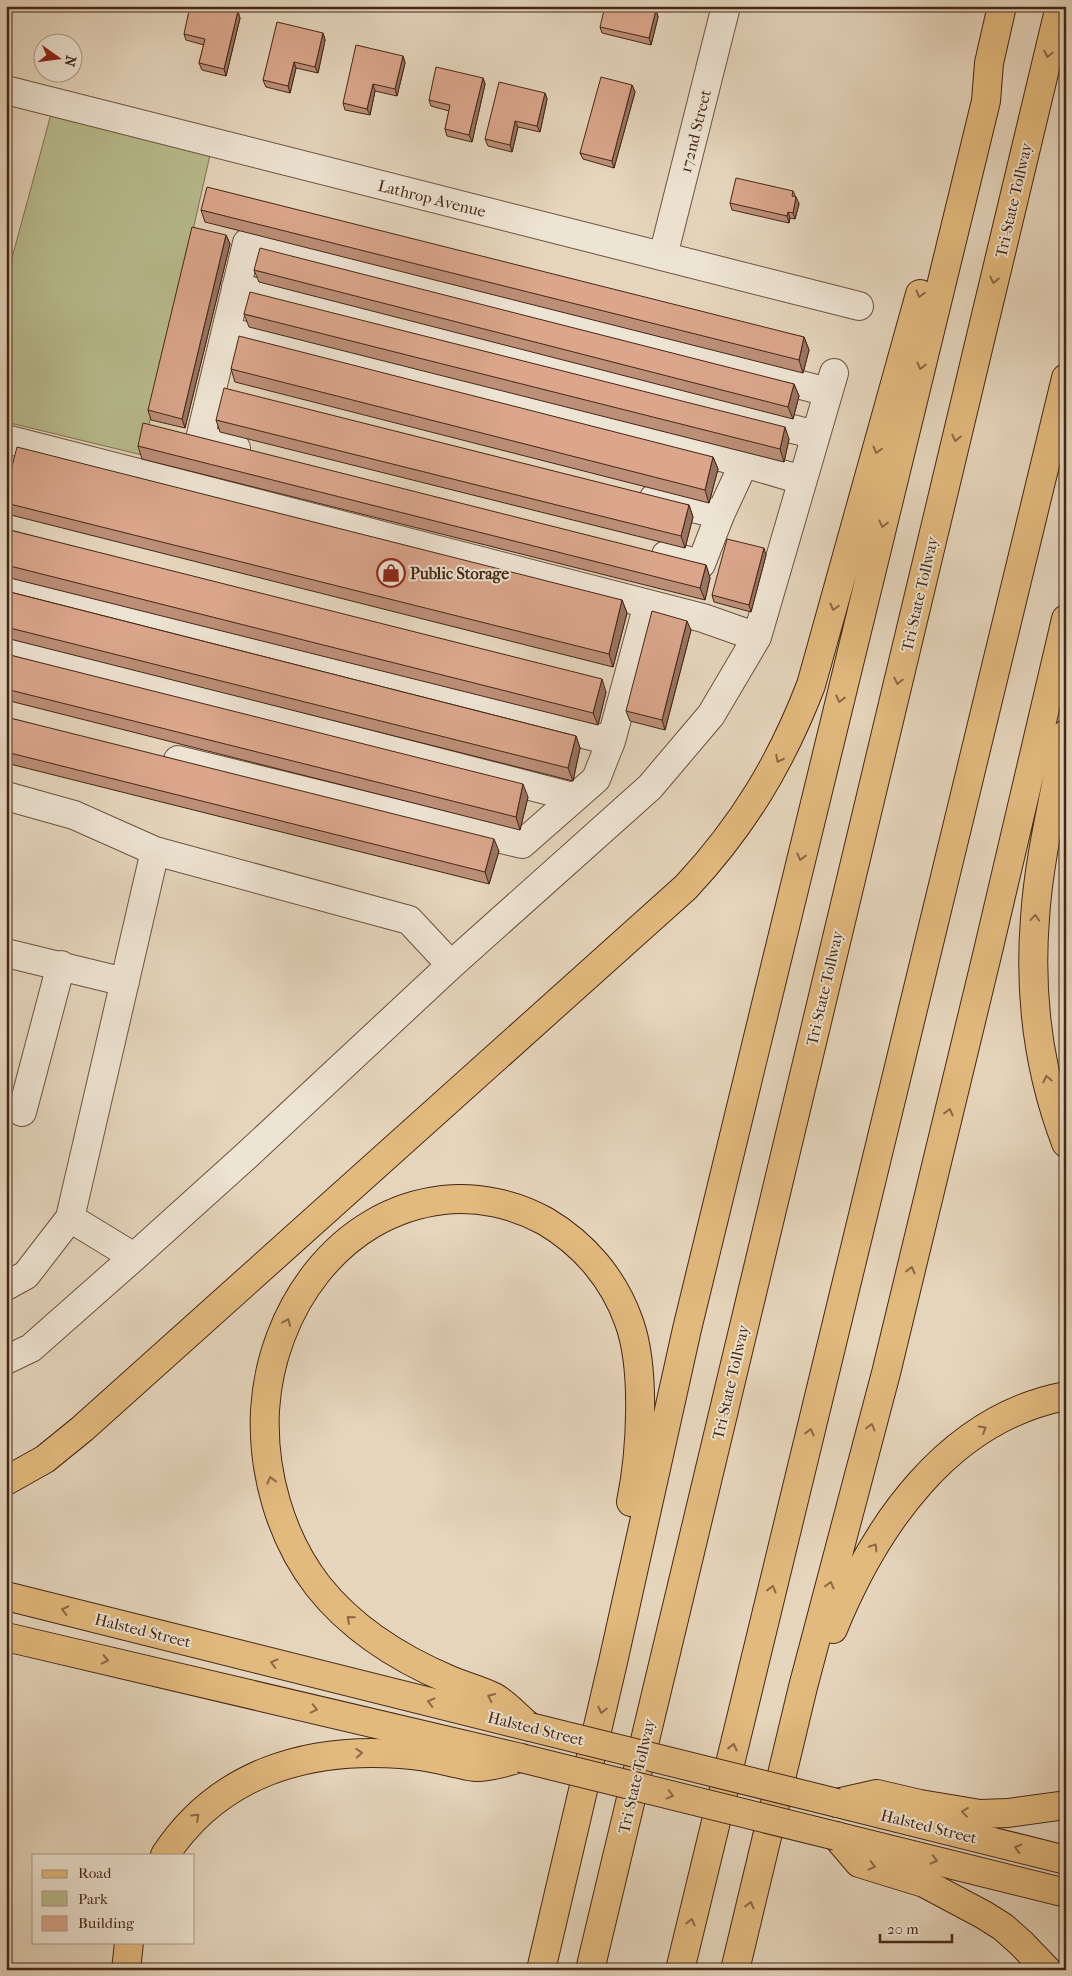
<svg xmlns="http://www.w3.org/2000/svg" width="1072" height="1976" viewBox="0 0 1072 1976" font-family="'IM FELL French Canon',serif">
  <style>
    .green { fill: #b8bc8e; stroke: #7e7252 }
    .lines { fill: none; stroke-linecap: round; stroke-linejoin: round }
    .minor-casing { stroke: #6d523f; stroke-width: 30 }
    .major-casing { stroke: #452715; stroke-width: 30 }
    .highway-casing { stroke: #452715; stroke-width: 30 }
    .minor { stroke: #eee4d3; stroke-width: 28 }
    .major { stroke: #e2ba7e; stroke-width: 28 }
    .highway { stroke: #e2ba7e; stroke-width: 28 }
    .major-bridge-casing { stroke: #452715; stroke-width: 30; stroke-linecap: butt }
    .major-bridge { stroke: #e2ba7e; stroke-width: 28 }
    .wall { fill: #bc8f78; stroke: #452715 }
    .shaded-wall { fill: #997462; stroke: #452715 }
    .building { fill: #dba68c; stroke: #452715 }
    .oneway { stroke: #8c6944 }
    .labels { text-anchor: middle; stroke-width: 4; stroke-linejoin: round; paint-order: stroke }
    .street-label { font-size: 16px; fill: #452715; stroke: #eee4d3 }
    .poi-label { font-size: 16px; font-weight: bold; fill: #452715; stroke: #eee4d3; text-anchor: start }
  </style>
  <rect width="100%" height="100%" fill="#e5d5bc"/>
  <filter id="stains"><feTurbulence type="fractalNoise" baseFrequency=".004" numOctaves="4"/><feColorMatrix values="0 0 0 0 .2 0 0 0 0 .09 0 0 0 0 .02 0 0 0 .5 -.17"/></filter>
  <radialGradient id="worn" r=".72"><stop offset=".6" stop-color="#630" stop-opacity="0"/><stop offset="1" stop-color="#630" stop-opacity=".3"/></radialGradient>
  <path class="green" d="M51,114l159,41 -68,300 -136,-33v-142z"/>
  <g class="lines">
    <defs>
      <path id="minor" d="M6,90l853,216
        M663,256l63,-250
        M236,287l580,148
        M226,331l518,132
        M6,439l697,179 54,19
        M236,448l-36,-9 47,-196 581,149
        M654,498l66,17
        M666,555l35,9 19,-49 24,-52 58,17
        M6,590l605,151
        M6,651l567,146
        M178,760l344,84 74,-65 15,-38 37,-137
        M6,796l68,19 81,36 254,69 42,45
        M6,953l119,29
        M22,1112l39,-147
        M70,1218l64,39
        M6,1286l20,-11 44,-57 85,-367
        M6,1360l25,-12 103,-91 112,-101 205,-191 199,-178 61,-72 46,-78 77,-264"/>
      <path id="major" d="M6,1596l524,131
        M6,1637l515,121
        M837,1803l229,57
        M836,1836l230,57"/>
      <path id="highway" d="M1066,734c-11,61 -27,122 -31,184 -6,76 4,154 31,225
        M6,1481l39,-22 37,-30 604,-542c57,-61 95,-124 125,-202l109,-391
        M833,1629c42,-103 115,-211 233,-233
        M530,1727c-12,-9 -23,-23 -36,-30 -14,-7 -30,-11 -44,-17 -50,-21 -98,-51 -132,-94 -38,-49 -56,-115 -53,-176 6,-100 74,-198 178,-210 34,-4 71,4 102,21 39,23 69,58 84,101 17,47 12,131 2,180
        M837,1803l40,-9 43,10 60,10 28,-1 58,-8
        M836,1836l23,27 65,20 60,32 19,12 18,16 26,27
        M165,1855c54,-82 142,-108 236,-101 17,1 33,4 49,8 8,1 18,5 26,5 13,1 32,-6 45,-9
        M126,1970l3,-28
        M541,1970l72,-308 74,-333 299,-1228 3,-38 13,-57
        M590,1970l470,-1964
        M680,1970l386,-1592
        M735,1970l68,-283 83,-314 102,-422 78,-332"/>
    </defs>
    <use href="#minor" class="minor-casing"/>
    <use href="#major" class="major-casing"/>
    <use href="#highway" class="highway-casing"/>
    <use href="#minor" class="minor"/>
    <use href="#major" class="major"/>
    <use href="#highway" class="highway"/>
    <defs>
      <path id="major-bridge" d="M530,1727l307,76
        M521,1758l315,78"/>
    </defs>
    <use href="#major-bridge" class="major-bridge-casing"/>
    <use href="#major-bridge" class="major-bridge"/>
  </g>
  <path class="wall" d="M656,10l2,7 -7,28 -49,-12 -2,-6z
    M240,18l-14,58 -24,-6 -3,-7 5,-18 -18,-5 -2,-6z
    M323,33l2,7 -7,33 -22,-5 -6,25 -24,-6 -3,-7z
    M403,56l2,7 -8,33 -22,-5 -5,24 -25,-5 -2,-7z
    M483,78l2,6 -13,58 -25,-6 -2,-7 4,-18 -18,-5 -2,-6z
    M632,85l3,7 -21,76 -31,-9 -3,-6z
    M545,93l2,6 -7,33 -22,-5 -6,25 -24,-6 -3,-7z
    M793,191l6,13 -4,15 -5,-1 -1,5 -57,-13 -2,-7z
    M201,210l603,127 5,13 -6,23 -598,-151z
    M226,235l4,9 -45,184 -34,-8 -3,-10z
    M254,270l540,114 5,12 -6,23 -534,-137z
    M244,314l545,125 -5,23 -535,-135z
    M231,369l482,88 5,12 -9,34 -474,-121z
    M216,420l473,85 4,12 -8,31 -465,-116z
    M138,446l568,119 4,13 -5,22 -563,-141z
    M6,489l616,111 5,13 -14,54 -606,-153 -1,-3z
    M6,529l600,163 -8,33 -592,-148z
    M766,555l-15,57 -37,-10 -2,-7z
    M6,591l570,145 4,12 -7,33 -567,-143z
    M691,630l-26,100 -35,-9 -4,-10z
    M6,654l522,143 -8,33 -514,-130z
    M6,717l493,134 -10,33 -483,-121z"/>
  <path class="shaded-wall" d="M656,10l2,7 -7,28 -2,-7z
    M238,11l2,7 -14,58 -2,-7z
    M323,33l2,7 -7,33 -3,-6z
    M403,56l2,7 -8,33 -2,-7z
    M294,62l2,6 -6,25 -2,-7z
    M483,78l2,6 -13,58 -3,-7z
    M373,84l2,7 -5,24 -3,-6z
    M632,85l3,7 -21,76 -2,-7z
    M545,93l2,6 -7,33 -3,-6z
    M515,121l3,6 -6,25 -2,-7z
    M796,197l3,7 -4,15 -2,-6z
    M788,212l2,6 -1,5 -2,-7z
    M226,235l4,9 -45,184 -3,-9z
    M804,337l5,13 -6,23 -4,-13z
    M794,384l5,12 -6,23 -5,-12z
    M785,427l4,12 -5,23 -4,-13z
    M713,457l5,12 -9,34 -4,-13z
    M689,505l4,12 -8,31 -4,-12z
    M764,548l2,7 -15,57 -2,-7z
    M706,565l4,13 -5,22 -5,-12z
    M622,600l5,13 -14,54 -4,-13z
    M687,621l4,9 -26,100 -3,-10z
    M602,679l4,13 -8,33 -5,-12z
    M576,736l4,12 -7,33 -5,-13z
    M523,784l5,13 -8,33 -4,-13z
    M494,839l5,12 -10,33 -4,-12z"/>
  <path class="building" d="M190,6h25l23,5 -14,58 -25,-6 6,-24 -21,-5z
    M605,6h34l17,4 -7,28 -49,-11z
    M277,22l46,11 -8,34 -21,-5 -6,24 -25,-6z
    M356,45l47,11 -8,33 -22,-5 -6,25 -24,-6z
    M436,67l47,11 -14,57 -24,-6 5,-24 -21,-5z
    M601,77l31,8 -20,76 -32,-8z
    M499,82l46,11 -8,33 -22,-5 -5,24 -25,-6z
    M736,178l57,13 -1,5 4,1 -3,16 -5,-1 -1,4 -57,-13z
    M207,187l597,150 -5,23 -598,-150z
    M192,227l34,8 -44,184 -34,-9z
    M260,248l534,136 -6,23 -534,-137z
    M250,292l535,135 -5,22 -536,-135z
    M239,336l474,121 -8,33 -474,-121z
    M224,388l465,117 -8,31 -465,-116z
    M143,423l563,142 -6,23 -562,-142z
    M17,447l605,153 -13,54 -603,-151v-14z
    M6,529l596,150 -9,34 -587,-148z
    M727,539l37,9 -15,57 -37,-10z
    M6,591l570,145 -8,32 -562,-141z
    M652,611l35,10 -25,99 -36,-9z
    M6,654l517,130 -7,33 -510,-128z
    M6,717l488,122 -9,33 -479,-120z"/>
  <defs><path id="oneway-chevron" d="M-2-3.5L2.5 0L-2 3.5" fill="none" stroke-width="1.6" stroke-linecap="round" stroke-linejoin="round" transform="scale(1.25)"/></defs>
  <g class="oneway">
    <use href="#oneway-chevron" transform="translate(1048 54) rotate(103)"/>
    <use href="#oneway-chevron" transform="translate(994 280) rotate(103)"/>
    <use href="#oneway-chevron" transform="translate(920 294) rotate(105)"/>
    <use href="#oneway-chevron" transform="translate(921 366) rotate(104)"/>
    <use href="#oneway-chevron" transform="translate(956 438) rotate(103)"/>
    <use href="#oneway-chevron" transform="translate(877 450) rotate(105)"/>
    <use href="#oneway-chevron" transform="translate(883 524) rotate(104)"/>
    <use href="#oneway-chevron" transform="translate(834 607) rotate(105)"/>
    <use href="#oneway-chevron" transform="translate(898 681) rotate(103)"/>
    <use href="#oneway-chevron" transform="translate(840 699) rotate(104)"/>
    <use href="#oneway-chevron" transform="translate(779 759) rotate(117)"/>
    <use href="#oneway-chevron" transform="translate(801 857) rotate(104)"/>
    <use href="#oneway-chevron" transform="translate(1035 918) rotate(-86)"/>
    <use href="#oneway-chevron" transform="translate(1047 1079) rotate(-103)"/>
    <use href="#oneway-chevron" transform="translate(949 1112) rotate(-76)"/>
    <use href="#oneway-chevron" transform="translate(911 1270) rotate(-76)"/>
    <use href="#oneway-chevron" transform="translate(287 1322) rotate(-67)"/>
    <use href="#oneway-chevron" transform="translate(871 1427) rotate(-75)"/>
    <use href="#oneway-chevron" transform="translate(983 1429) rotate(-31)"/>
    <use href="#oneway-chevron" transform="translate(810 1432) rotate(-76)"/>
    <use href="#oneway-chevron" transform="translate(271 1480) rotate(-104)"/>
    <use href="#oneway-chevron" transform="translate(874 1547) rotate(-58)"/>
    <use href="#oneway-chevron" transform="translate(830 1585) rotate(-75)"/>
    <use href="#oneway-chevron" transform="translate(772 1589) rotate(-76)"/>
    <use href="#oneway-chevron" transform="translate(65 1610) rotate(-166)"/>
    <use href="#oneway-chevron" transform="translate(350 1619) rotate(-139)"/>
    <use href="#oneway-chevron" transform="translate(105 1660) rotate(13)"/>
    <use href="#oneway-chevron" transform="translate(274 1663) rotate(-166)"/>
    <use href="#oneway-chevron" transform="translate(491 1697) rotate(-155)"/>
    <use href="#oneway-chevron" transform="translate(431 1702) rotate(-166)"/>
    <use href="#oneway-chevron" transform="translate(314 1709) rotate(13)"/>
    <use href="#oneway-chevron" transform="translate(602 1710) rotate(103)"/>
    <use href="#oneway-chevron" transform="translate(733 1747) rotate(-76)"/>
    <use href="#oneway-chevron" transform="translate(359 1753) rotate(-3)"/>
    <use href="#oneway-chevron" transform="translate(670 1795) rotate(14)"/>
    <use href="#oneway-chevron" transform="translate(965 1812) rotate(-173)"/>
    <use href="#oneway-chevron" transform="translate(196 1817) rotate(-43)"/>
    <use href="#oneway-chevron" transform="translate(1018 1848) rotate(-166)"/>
    <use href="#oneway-chevron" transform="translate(934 1860) rotate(14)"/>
    <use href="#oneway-chevron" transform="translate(872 1866) rotate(15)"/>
    <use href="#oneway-chevron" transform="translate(750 1905) rotate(-76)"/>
    <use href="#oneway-chevron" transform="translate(691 1922) rotate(-77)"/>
  </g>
  <defs>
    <symbol id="shop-ring" viewBox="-11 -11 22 22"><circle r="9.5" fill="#eee4d3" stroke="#8f2418" stroke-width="1.5"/><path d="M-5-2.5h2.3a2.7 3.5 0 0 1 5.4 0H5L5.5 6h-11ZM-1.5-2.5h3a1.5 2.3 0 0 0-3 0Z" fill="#8f2418"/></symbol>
  </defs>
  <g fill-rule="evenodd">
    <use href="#shop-ring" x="375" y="557" width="32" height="32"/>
  </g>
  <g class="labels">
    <g class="street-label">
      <text transform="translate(695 131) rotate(-76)" y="6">172nd Street</text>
      <text transform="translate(432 198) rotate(14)" y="6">Lathrop Avenue</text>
      <text transform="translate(1013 200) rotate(-77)" y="6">Tri-State Tollway</text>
      <text transform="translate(919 594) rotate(-77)" y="6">Tri-State Tollway</text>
      <text transform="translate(824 988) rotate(-77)" y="6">Tri-State Tollway</text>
      <text transform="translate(730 1382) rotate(-77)" y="6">Tri-State Tollway</text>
      <text transform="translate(143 1630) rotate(14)" y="6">Halsted Street</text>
      <text transform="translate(536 1728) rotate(14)" y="6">Halsted Street</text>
      <text transform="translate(636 1776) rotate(-77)" y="6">Tri-State Tollway</text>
      <text transform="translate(929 1826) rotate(14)" y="6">Halsted Street</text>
    </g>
    <g class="poi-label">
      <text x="410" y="579">Public Storage</text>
    </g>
  </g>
  <rect width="1072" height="1976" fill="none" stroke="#e5d5bc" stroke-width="25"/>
  <rect x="8" y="8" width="1057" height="1961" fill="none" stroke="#452715" stroke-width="2.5"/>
  <rect x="12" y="12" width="1047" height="1951" fill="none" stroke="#452715"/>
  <rect x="32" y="1854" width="162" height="90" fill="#eee4d3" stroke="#aa9887"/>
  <rect x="42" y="1870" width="25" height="8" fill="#e2ba7e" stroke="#aa9887"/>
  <text x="78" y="1878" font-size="15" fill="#452715">Road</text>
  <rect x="42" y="1891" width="25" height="15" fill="#b8bc8e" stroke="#aa9887"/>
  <text x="78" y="1904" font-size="15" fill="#452715">Park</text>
  <rect x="42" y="1916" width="25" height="15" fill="#dba68c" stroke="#aa9887"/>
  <text x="78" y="1928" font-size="15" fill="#452715">Building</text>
  <g transform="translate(58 58) rotate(104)"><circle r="24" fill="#eee4d3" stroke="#aa9887"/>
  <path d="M0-4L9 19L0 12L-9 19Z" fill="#8f2418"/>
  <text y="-8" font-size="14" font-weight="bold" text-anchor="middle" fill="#452715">N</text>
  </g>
  <path d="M880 1934v8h72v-8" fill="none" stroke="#452715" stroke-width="2.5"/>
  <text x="887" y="1934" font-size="15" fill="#452715" stroke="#eee4d3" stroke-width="4" paint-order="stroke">20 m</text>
  <rect width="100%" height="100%" filter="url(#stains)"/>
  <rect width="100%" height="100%" fill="url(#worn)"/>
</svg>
